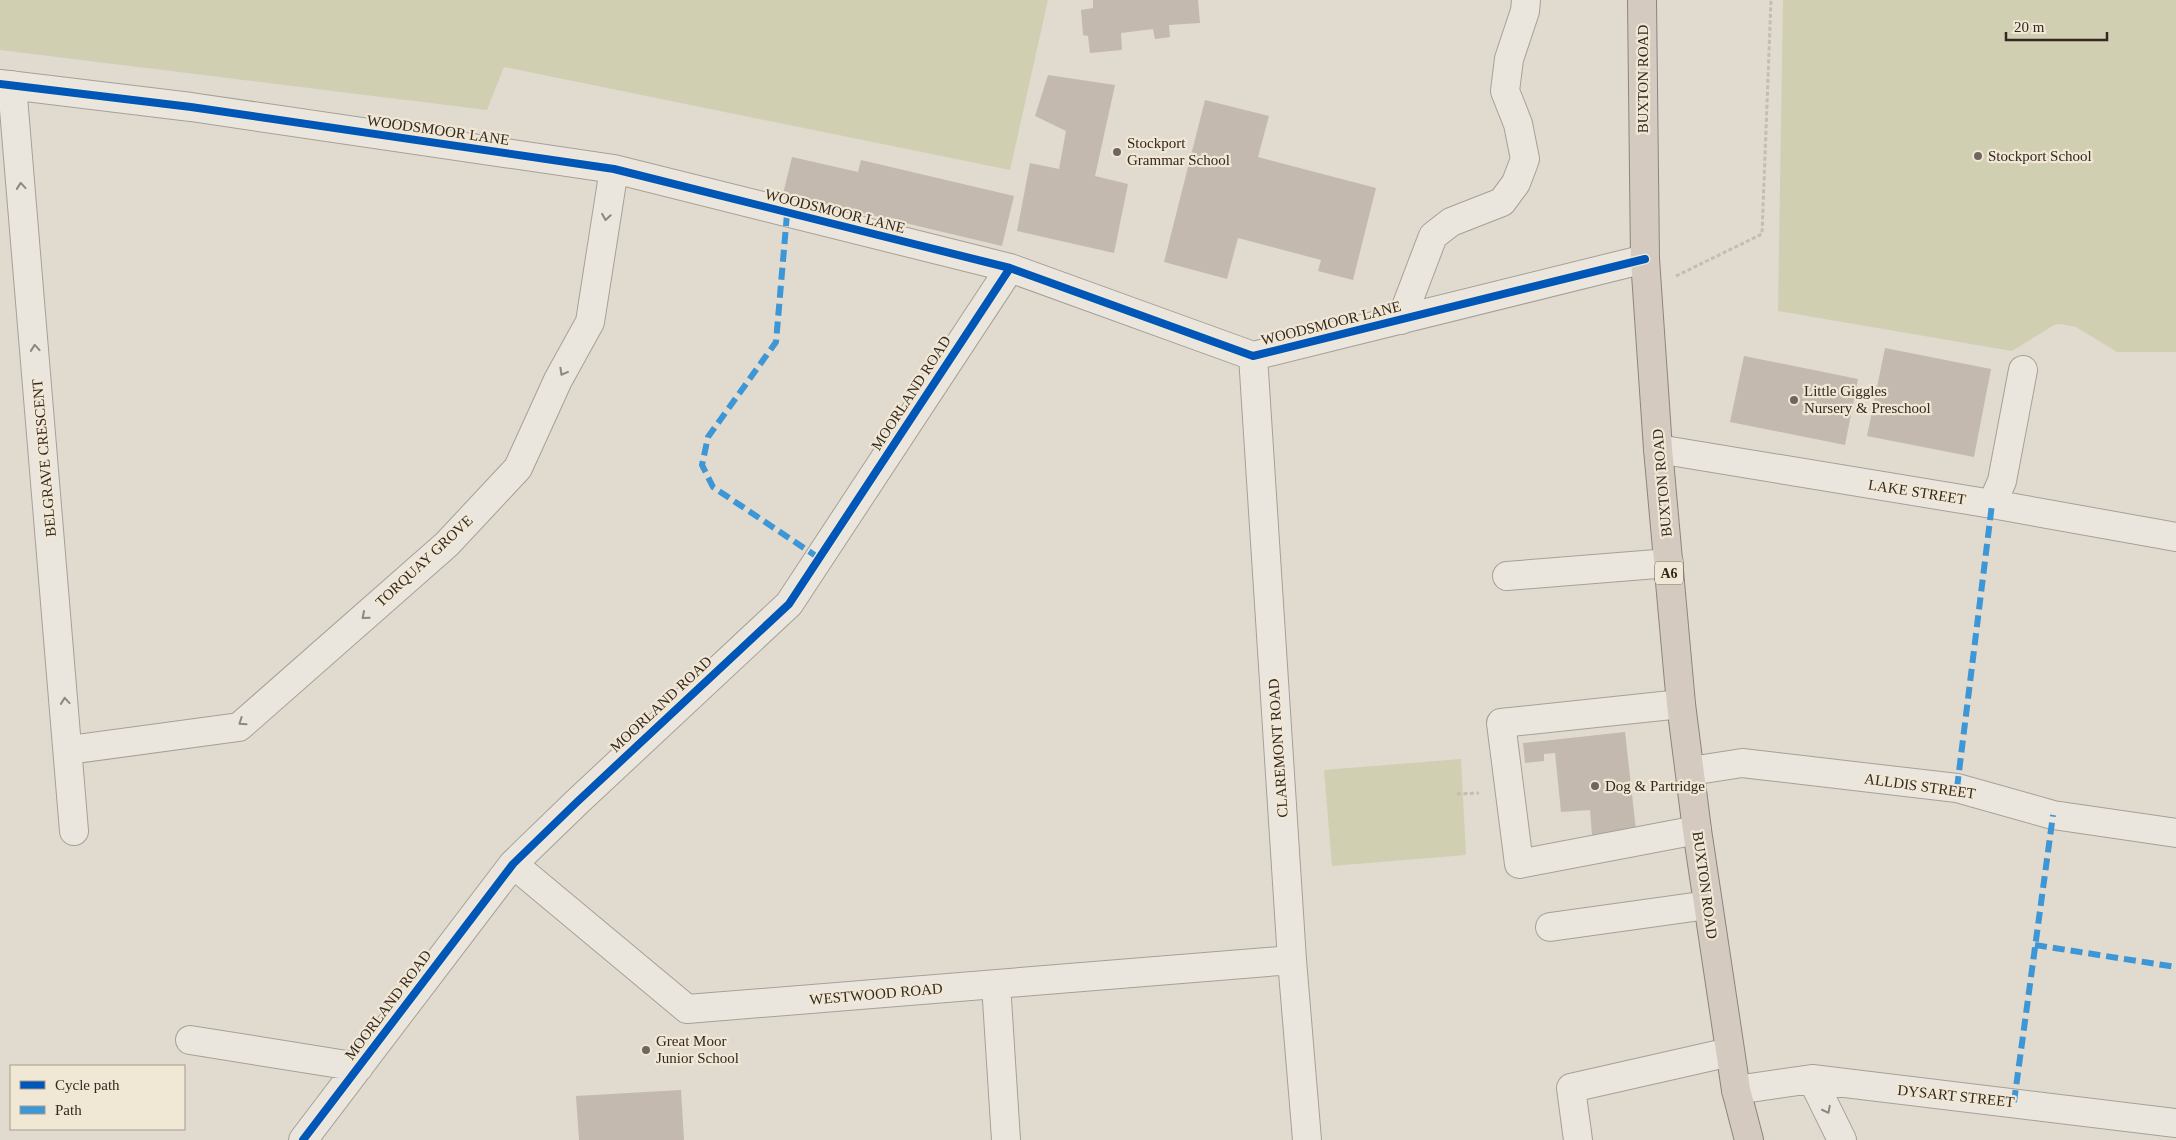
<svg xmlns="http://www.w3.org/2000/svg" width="2176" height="1140" viewBox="0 0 2176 1140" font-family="Georgia,serif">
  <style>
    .green { fill: #d1cfb2 }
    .building { fill: #c4b9af }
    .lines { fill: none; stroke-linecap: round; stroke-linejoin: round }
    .minor-casing { stroke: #a6a097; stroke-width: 30 }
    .highway-casing { stroke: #8c857d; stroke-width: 30 }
    .path { stroke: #c2bdb5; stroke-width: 3; stroke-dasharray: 4 2.5; stroke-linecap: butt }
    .minor { stroke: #eae6de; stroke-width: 28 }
    .highway { stroke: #d4cabf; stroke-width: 28 }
    .quiet { stroke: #3d96d5; stroke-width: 6; stroke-dasharray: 12 6; stroke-linecap: butt }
    .cycleway-casing { stroke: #f1e7d5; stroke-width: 11 }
    .cycleway { stroke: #0057b8; stroke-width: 8 }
    .oneway { stroke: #8f877f }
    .poi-dot { fill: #71665d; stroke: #f1e7d5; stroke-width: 2 }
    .labels { text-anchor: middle; stroke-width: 4.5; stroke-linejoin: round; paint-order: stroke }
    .shield { fill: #f1e7d5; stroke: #6d6156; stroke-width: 1 }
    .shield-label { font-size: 14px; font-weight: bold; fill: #342820 }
    .street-label { font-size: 15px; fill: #342820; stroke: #f1e7d5 }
    .poi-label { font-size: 15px; fill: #342820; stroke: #f1e7d5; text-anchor: start }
  </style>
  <rect width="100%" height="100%" fill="#e1dace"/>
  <path class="green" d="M0,0h1048l-38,170 -506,-103 -17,43 -487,-60z
    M1783,0h393v352h-59l-41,-25 -15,-3 -7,1 -42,26 -234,-40z
    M1461,759l5,96 -134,11 -8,-96z"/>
  <path class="building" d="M1093,0h105l2,23 -31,2 1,12 -15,2 -2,-10 -32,4 1,17 -32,3 -2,-17 -5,-1 -2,-25 12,-2z
    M1048,75l67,10 -20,91 33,8 -14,69 -97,-22 13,-68 29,6 7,-38 -31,-15z
    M1205,100l64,16 -11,41 118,31 -23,92 -35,-9 3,-11 -83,-22 -11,41 -63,-17z
    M792,157l66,15 3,-12 153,36 -12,50 -219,-52z
    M1885,348l106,21 -17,88 -107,-21z
    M1744,356l114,23 -13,66 -115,-23z
    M1625,732l11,98 -44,5 -2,-25 -29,2 -6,-59 -11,1v7l-19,2 -2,-20z
    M681,1090l3,50h-105l-3,-44z"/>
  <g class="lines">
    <defs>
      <path id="minor" d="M0,84l191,23 423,62 396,99 243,88 392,-97
        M12,85l62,746
        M1401,320l32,-84 18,-14 51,-20 14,-19 9,-24 -7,-35 -13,-33 4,-32 16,-48 1,-11
        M1253,356l39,604 15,180
        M1658,449l334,55 184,33
        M1992,504l10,-23 21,-111
        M1507,576l162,-13
        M1681,704l-180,19 18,141 178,-34
        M69,750l170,-23 208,-183 71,-76 40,-88 32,-58 24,-153
        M1691,771l51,-8 215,25 96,27 123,18
        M513,864l174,145 605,-49
        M1550,927l158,-22
        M996,984l10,156
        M190,1040l169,27
        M1812,1079l30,61
        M1736,1090l76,-11 364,44
        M303,1140l210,-276 64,-62 212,-198 221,-336
        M1578,1140l-7,-52 159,-36"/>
      <path id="highway" d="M1642,0l3,259 13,190 23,255 16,126 39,260 13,50"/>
    </defs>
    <use href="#minor" class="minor-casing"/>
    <use href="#highway" class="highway-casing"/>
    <path class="path" d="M1676,276l86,-42 9,-234
      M1457,794l22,-1"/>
    <use href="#minor" class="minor"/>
    <use href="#highway" class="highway"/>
    <path class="quiet" d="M787,214l-11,128 -68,95 -6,28 11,22 106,71
      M1957,788l35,-284
      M2035,945l141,22
      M2014,1102l39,-287"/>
    <defs>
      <path id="cycleway" d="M0,84l191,23 423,62 396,99 243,88 392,-97
        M303,1140l210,-276 64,-62 212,-198 221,-336"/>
    </defs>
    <use href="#cycleway" class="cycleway-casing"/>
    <use href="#cycleway" class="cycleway"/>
  </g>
  <defs><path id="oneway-chevron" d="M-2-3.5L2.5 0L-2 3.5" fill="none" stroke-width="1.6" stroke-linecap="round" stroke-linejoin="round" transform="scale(1.25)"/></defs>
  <g class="oneway">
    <use href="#oneway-chevron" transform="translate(21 186) rotate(-95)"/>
    <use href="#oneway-chevron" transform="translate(606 217) rotate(99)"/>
    <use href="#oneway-chevron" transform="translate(35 348) rotate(-95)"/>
    <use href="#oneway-chevron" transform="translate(563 372) rotate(119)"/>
    <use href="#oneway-chevron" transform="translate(365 616) rotate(139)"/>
    <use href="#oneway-chevron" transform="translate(65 701) rotate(-95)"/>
    <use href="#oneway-chevron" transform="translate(242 722) rotate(146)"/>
    <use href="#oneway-chevron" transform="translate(1827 1110) rotate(63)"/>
  </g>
  <g class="poi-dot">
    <circle cx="1117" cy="152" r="5"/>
    <circle cx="1978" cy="156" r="5"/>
    <circle cx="1794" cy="400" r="5"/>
    <circle cx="1595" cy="786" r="5"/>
    <circle cx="646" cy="1050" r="5"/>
  </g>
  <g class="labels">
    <rect class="shield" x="1655" y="561.5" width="28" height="23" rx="4"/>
    <g class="shield-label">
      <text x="1669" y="578">A6</text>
    </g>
    <g class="street-label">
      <text transform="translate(1643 79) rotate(-90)" y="5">BUXTON ROAD</text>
      <text transform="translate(438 130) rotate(8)" y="5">WOODSMOOR LANE</text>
      <text transform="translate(835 211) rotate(14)" y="5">WOODSMOOR LANE</text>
      <text transform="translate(1331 323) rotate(-14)" y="5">WOODSMOOR LANE</text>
      <text transform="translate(911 393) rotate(-57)" y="5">MOORLAND ROAD</text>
      <text transform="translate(44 458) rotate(-95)" y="5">BELGRAVE CRESCENT</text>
      <text transform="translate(1662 483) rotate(-95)" y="5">BUXTON ROAD</text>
      <text transform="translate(1917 492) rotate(9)" y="5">LAKE STREET</text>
      <text transform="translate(424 561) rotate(-43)" y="5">TORQUAY GROVE</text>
      <text transform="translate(661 704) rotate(-43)" y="5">MOORLAND ROAD</text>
      <text transform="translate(1278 748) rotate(-94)" y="5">CLAREMONT ROAD</text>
      <text transform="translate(1920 786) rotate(8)" y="5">ALLDIS STREET</text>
      <text transform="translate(1705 885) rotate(82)" y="5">BUXTON ROAD</text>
      <text transform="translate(876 994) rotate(-5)" y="5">WESTWOOD ROAD</text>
      <text transform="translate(388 1005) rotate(-53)" y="5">MOORLAND ROAD</text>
      <text transform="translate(1956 1096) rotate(6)" y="5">DYSART STREET</text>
    </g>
    <g class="poi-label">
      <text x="1127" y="148">Stockport<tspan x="1127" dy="17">Grammar School</tspan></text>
      <text x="1988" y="161">Stockport School</text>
      <text x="1804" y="396">Little Giggles<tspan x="1804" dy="17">Nursery &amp; Preschool</tspan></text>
      <text x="1605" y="791">Dog &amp; Partridge</text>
      <text x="656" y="1046">Great Moor<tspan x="656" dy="17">Junior School</tspan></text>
    </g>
  </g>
  <rect x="10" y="1065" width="175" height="65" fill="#f1e7d5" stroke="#a59b8d"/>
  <rect x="20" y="1081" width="25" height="8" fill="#0057b8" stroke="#a59b8d"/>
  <text x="55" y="1090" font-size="15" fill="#342820">Cycle path</text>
  <rect x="20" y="1106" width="25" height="8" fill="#3d96d5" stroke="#a59b8d"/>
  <text x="55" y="1115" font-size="15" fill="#342820">Path</text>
  <path d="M2006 32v8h101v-8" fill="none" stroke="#342820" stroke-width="2.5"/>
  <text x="2014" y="32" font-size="15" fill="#342820" stroke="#f1e7d5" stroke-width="4" paint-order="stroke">20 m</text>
</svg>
